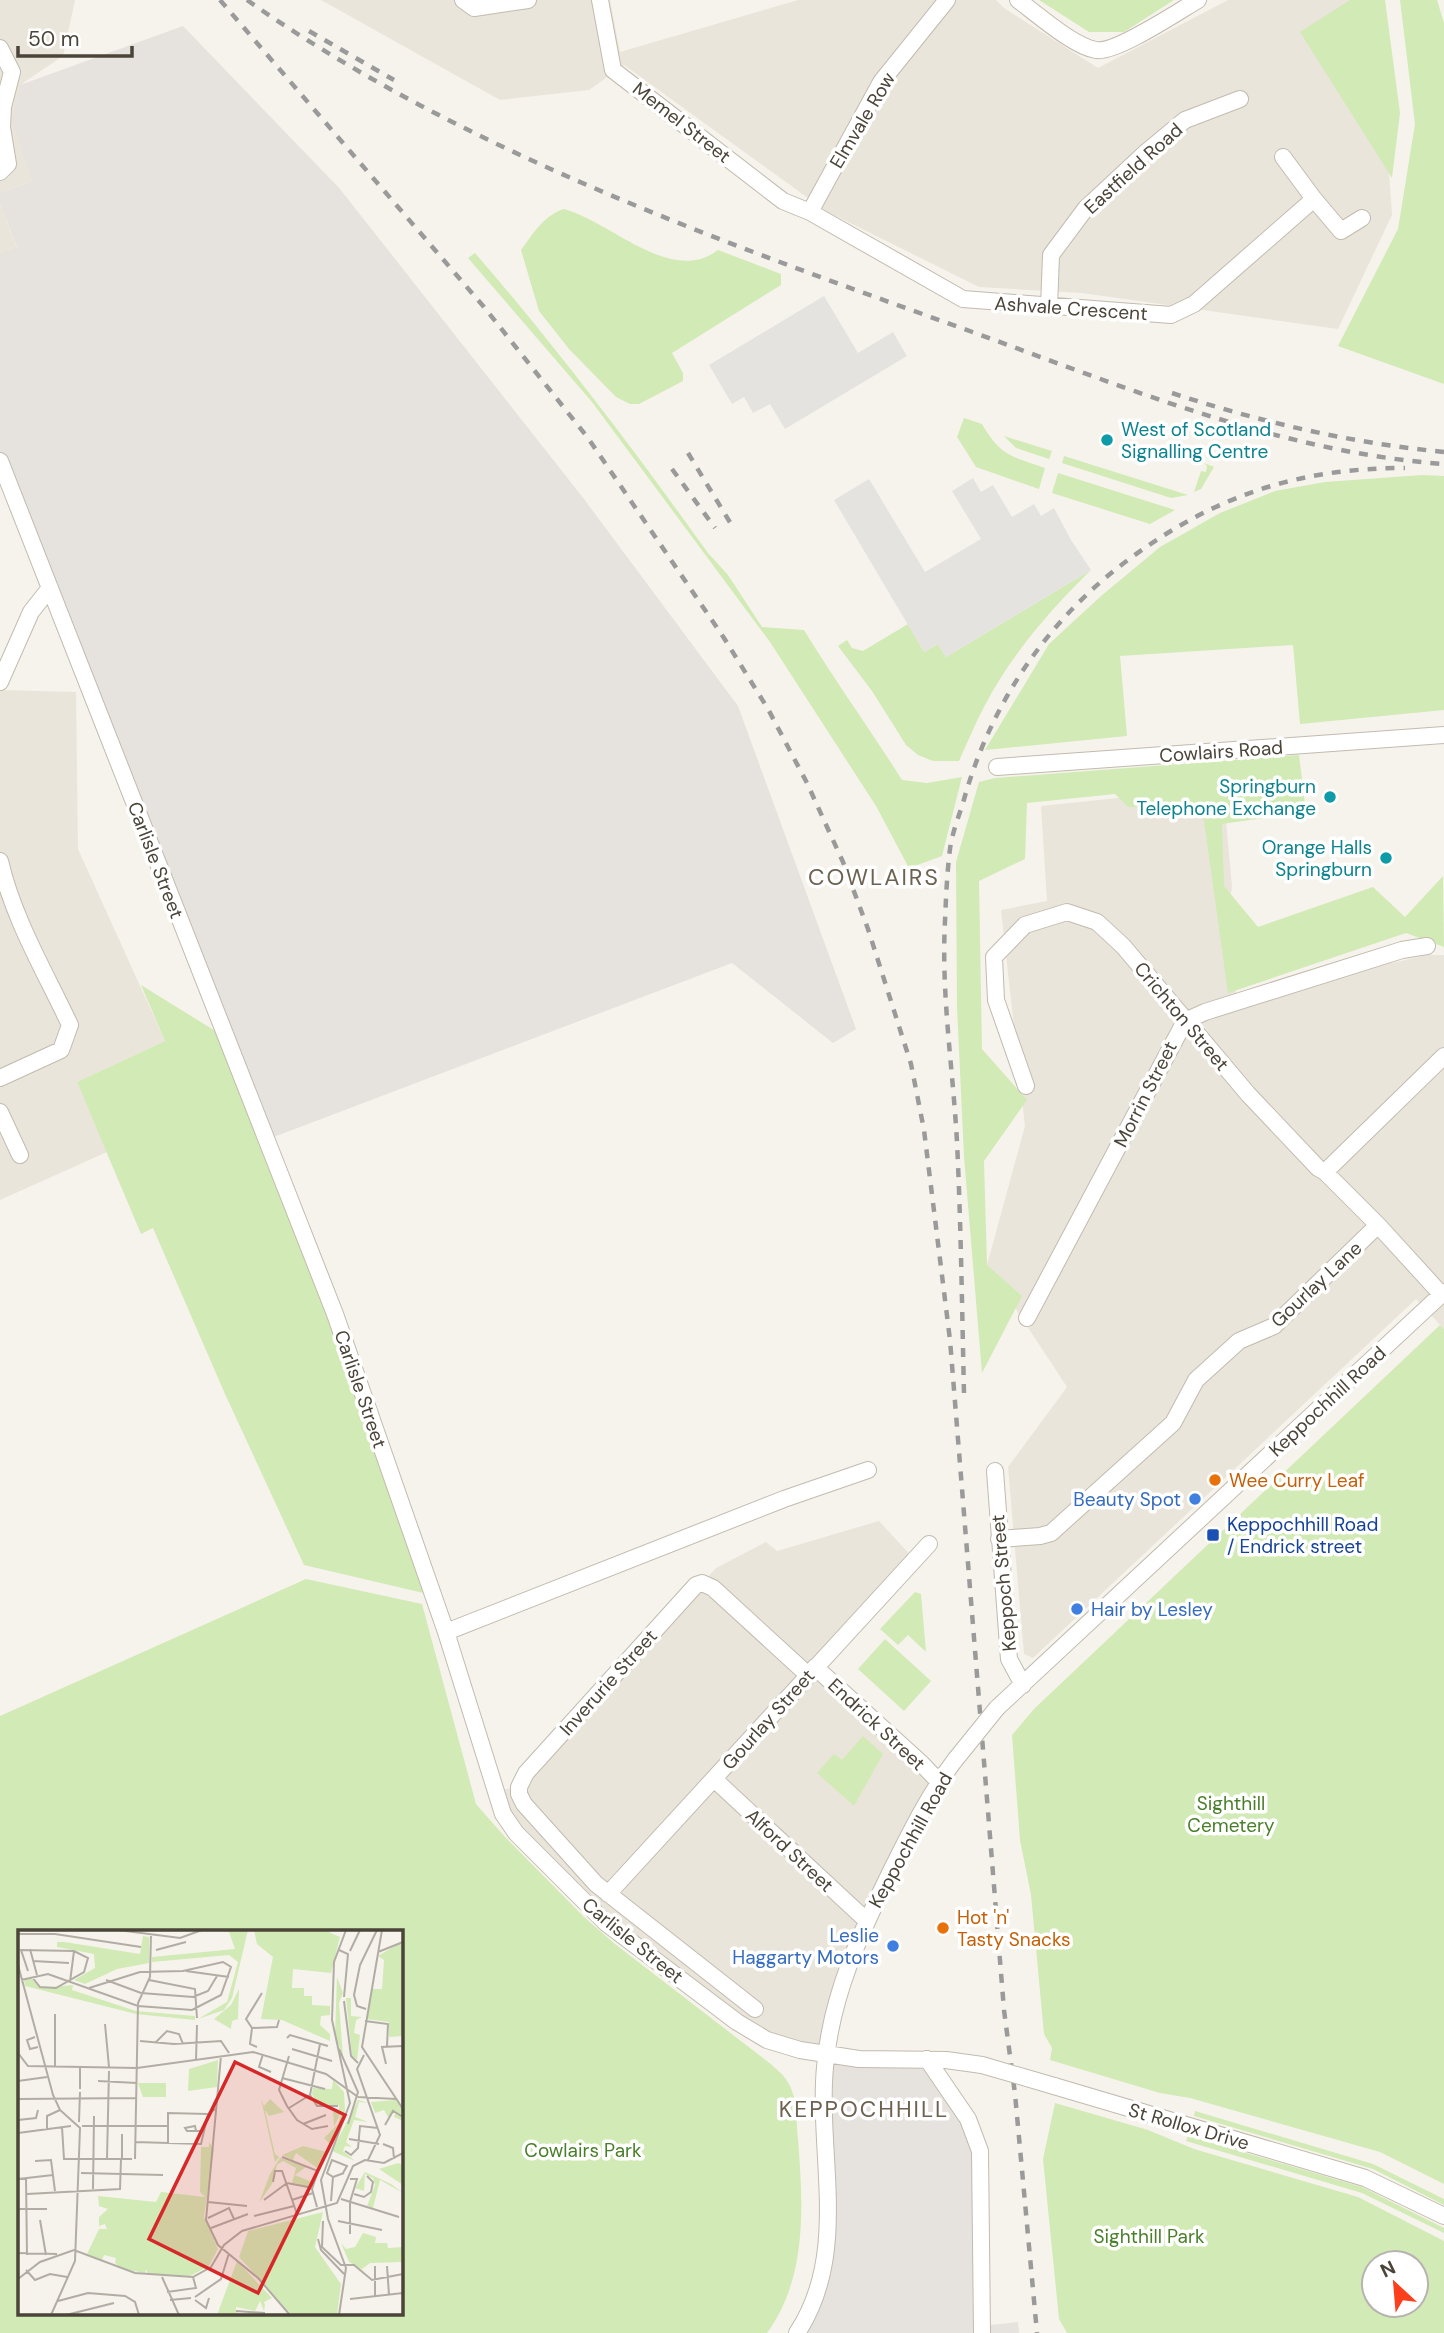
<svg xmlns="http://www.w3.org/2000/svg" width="1444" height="2333" viewBox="0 0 1444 2333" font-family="'DM Sans',sans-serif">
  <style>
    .residential { fill: #eae5da }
    .industrial { fill: #e6e2dd }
    .green { fill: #d2eab5; fill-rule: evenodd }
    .parking { fill: #e5e3e0 }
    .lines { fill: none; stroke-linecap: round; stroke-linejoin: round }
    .minor-casing { stroke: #c2bbae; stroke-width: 18 }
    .minor { stroke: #fff; stroke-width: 16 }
    .rail { stroke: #9a9a9a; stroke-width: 4.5; stroke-dasharray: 9 9; stroke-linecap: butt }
    .minor-bridge-casing { stroke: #c2bbae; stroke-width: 18; stroke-linecap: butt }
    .minor-bridge { stroke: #fff; stroke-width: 16 }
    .culture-dot { fill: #0f9aa8; stroke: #fff; stroke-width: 2.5 }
    .food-dot { fill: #e8710a; stroke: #fff; stroke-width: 2.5 }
    .shop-dot { fill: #3f7fe0; stroke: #fff; stroke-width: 2.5 }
    .transit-dot { fill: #1a4fb4; stroke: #fff; stroke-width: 2.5 }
    .labels { text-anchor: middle; stroke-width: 7; stroke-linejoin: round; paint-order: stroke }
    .street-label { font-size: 19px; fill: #4b4439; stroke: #fff }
    .culture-label { font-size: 19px; fill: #0d838f; stroke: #fff; text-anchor: end }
    .food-label { font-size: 19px; fill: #c56008; stroke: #fff; text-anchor: start }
    .shop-label { font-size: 19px; fill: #366cbe; stroke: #fff; text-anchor: end }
    .transit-label { font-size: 19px; fill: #164399; stroke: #fff; text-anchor: start }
    .park-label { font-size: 19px; fill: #4a7f2a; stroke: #fff }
    .quarter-label { font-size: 23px; letter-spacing: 2px; fill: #6e6250; stroke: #fff }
    .inset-road { fill: none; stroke: #b2ada4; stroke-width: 2 }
    .view { fill: #d62828; fill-opacity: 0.15; stroke: #d62828; stroke-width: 3.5 }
    .inset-edge { fill: none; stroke: #4b4439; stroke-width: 3.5 }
  </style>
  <rect width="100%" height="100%" fill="#f6f3ec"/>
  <path class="residential" d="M0,0h75l-12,56 -43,29 13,96 -33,12z
    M321,0h289l10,52 178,-52h198l8,8 94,60 130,-68h138l14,35 12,180 -54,114 -256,-36 -103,-6 -153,-76 -202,-146 -35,25 -89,10z
    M0,204l17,44 -17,6z
    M0,690l76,2 2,157 87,192 -88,41 30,70 -107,48z
    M1223,787l9,100 -9,54 14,56 191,-42h16v374l-28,-30 -383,359 -9,-4 -16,-187 59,-80 -80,-122 38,-139 -24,-216 46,-9 -6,-95z
    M879,1521l36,39 -100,107 124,115 -72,139 -41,133 -45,-9 -175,-122 -90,-90 -22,-42 25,-4 197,-219 50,-26 11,9z"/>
  <path class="industrial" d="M183,26l157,163 244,310 154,207 118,323 -23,14 -101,-80 -466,177 -266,-682v-204l17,-7 -17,-43v-11l33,-12 -21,-60 8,-36z
    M826,2054l101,5 46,70 9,197 36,-4 1,11h-221l19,-43z"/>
  <path class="green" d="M1039,0h135l-50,32h-35z
    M1350,0h35l15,113 -8,65 -92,-146z
    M1400,0h37l7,23v361l-106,-38 60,-117 17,-105z
    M564,209c46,12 107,77 154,41l63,24v11l-109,68 11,20v8l-44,23h-9l-14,-7 -47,-48 -30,-38 -18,-61c12,-16 23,-35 43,-41z
    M475,253c83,96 159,197 233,300l20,22 34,52 42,3c31,51 66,99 98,150l25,3 35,-6 -20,79 -33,12 -33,-62 -106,-164 -178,-240 -124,-144z
    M964,418l18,6c19,33 30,32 63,44l-6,21 -63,-22 -19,-30z
    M1004,436l48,15 -3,8 -33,-11z
    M1064,456l124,39 -17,3 -109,-35z
    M1204,463l10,4 -13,22 -7,3 7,-21 5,1 1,-6z
    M1058,473l117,37 -25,14 -98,-31z
    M1422,475l22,1v234l-144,14 -7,-79 -173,11 7,80 -142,14 64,-106 52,-48 59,-49 60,-34 55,-22 50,-9z
    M1091,570c-41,40 -80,85 -107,137 -9,17 -17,36 -25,54h-26l-15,-6 -12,-10 -34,-54 -34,-45 9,-6 5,8 11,3 45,-27 16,28 14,-8 8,13z
    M1299,755l7,57 -84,12 2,62 34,41 115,-40 32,30 38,-41 1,71 -38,-14 -178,60 -26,-187 -74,1 -13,-13 -88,9 -2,56 -46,22 3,168 45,51 -43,61 3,104 35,31 -40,77 -18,-216 -7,-150 -1,-145 23,-80 16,-4z
    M141,985l84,52 207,558 -128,-30 -79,-171 -72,-166 -12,6 -64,-152 88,-41z
    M1440,1325l4,4v855l-64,-32 -190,-54 -30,-5 -110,-33 2,-12 -8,-14 -13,-139 -11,-55 -8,-105 22,-26z
    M306,1579l116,25 54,200 29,33 79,80 31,27 157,121c5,5 12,10 15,16 11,16 9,39 11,58 5,65 10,138 -31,194h-767v-617zM19,1932h382v382h-382z
    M915,1592l6,2 5,58 -18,-17 -10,10 -18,-16z
    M885,1639l46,42 -27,30 -46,-42z
    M863,1736l20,18 -29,52 -37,-33 17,-19 8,6z
    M1055,2103l93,27 46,19 164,48 86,44v92h-377l-8,-14 -16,-160zM1374,2263h42v42h-42z
    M1195,2111l178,53 71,35v6l-71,-36 -179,-53z
    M1188,2136l174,51 82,41v5l-82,-40 -176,-52z"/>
  <path class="parking" d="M824,296l34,57 35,-21 14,24 -122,73 -15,-25 -17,9 -9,-16 -12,7 -23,-39z
    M973,478l8,14 12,-7 19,32 22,-13 7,12 13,-8 17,32 20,30 -145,87 -8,-13 -14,8 -90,-152 35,-21 56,93 56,-33 -29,-48z"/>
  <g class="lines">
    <defs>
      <path id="minor" d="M463,0l11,8 54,-8
        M600,0l13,70 170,131 27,11 153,87 208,16 23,-11 120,-105
        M1018,0c19,14 55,46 78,50 19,4 83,-39 102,-50
        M0,48l12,24 -9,35 -1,20 6,37 -8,8
        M1283,157l31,42 27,32 21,-13
        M810,212l71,-130 66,-82
        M1049,308l2,-53 35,-47 58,-54 41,-34 55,-21
        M0,461l335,853 111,318 57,182 13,19 90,90 131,99 30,18 33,10 59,9 87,1 36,5
        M0,682l31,-70 18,-23
        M997,767l447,-32
        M0,861c13,57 45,111 70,164l-9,25 -61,28
        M1026,1086l-30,-86 -2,-43 31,-32 42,-13 30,10 26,24 125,148 70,74 7,4 53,53 63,69
        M0,1112l20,43
        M1325,1172l119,-116
        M1027,1318l158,-297 20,-9 197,-62 25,-4
        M995,1471l14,188 14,26
        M999,1539l41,-3 11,-3 122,-110 23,-43 43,-39 35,-15 104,-101
        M446,1632l338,-133 84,-29
        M815,1667l107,97 17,18
        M997,1708l447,-416
        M714,1779l153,142
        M608,1894l321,-350
        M755,2009l-159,-125 -72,-80 -5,-10v-7l7,-14 170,-188 6,-2 11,5 95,87
        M927,2059l41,60 12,32 2,182
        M1054,2086l311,92 79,38
        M797,2333c53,-80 20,-178 28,-266 6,-71 35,-133 66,-196 19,-38 38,-77 64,-111"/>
    </defs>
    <use href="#minor" class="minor-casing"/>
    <use href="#minor" class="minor"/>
    <path class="rail" d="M220,0l264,307 104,131 136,200 44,71 39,74 36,79 25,67 43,135 13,66 26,210 54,670 11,84 22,239
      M247,0c217,152 470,240 717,329 156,56 313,123 480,135
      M309,31l85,49
      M1172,393c88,29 179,50 272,59
      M688,453l43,71
      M672,469l43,59
      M964,1393c-2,-84 -3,-168 -7,-251 -4,-73 -16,-148 -12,-221 1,-24 2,-48 5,-72 2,-15 8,-31 13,-46 27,-99 85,-185 169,-246 85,-62 167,-89 273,-89"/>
    <defs>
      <path id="minor-bridge" d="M955,1760l42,-52
        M982,2065l72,21"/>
    </defs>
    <use href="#minor-bridge" class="minor-bridge-casing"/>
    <use href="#minor-bridge" class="minor-bridge"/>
  </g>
  <g class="culture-dot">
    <circle cx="1107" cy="440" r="7"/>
    <circle cx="1330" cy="797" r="7"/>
    <circle cx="1386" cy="858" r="7"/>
  </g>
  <g class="food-dot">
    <circle cx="1215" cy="1480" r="7"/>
    <circle cx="943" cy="1928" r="7"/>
  </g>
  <g class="shop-dot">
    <circle cx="1195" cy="1499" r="7"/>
    <circle cx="1077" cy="1609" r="7"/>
    <circle cx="893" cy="1946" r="7"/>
  </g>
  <rect class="transit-dot" x="1206" y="1528" width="14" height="14" rx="3.5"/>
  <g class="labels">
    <g class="street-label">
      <text transform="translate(862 120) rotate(-59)" y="7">Elmvale Row</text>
      <text transform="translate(682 122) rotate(38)" y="7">Memel Street</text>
      <text transform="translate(1133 168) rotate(-42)" y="7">Eastfield Road</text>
      <text transform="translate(1071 308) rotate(4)" y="7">Ashvale Crescent</text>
      <text transform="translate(1221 751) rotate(-4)" y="7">Cowlairs Road</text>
      <text transform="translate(156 860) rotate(69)" y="7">Carlisle Street</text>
      <text transform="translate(1182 1016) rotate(50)" y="7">Crichton Street</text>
      <text transform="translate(1145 1094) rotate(-63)" y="7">Morrin Street</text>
      <text transform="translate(1316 1284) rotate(-43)" y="7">Gourlay Lane</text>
      <text transform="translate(361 1389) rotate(71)" y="7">Carlisle Street</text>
      <text transform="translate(1327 1401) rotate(-43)" y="7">Keppochhill Road</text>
      <text transform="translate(1003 1583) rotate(-95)" y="7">Keppoch Street</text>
      <text transform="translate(608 1682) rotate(-48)" y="7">Inverurie Street</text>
      <text transform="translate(768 1719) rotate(-48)" y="7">Gourlay Street</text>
      <text transform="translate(877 1724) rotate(43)" y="7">Endrick Street</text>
      <text transform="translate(910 1840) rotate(-61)" y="7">Keppochhill Road</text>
      <text transform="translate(790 1850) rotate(43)" y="7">Alford Street</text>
      <text transform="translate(633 1940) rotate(39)" y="7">Carlisle Street</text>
      <text transform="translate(1189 2126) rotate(16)" y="7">St Rollox Drive</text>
    </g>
    <g class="culture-label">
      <text x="1121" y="436" text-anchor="start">West of Scotland<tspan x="1121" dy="22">Signalling Centre</tspan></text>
      <text x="1316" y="793">Springburn<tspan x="1316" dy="22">Telephone Exchange</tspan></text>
      <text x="1372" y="854">Orange Halls<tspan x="1372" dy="22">Springburn</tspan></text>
    </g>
    <g class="food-label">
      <text x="1229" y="1487">Wee Curry Leaf</text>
      <text x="957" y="1924">Hot 'n'<tspan x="957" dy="22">Tasty Snacks</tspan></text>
    </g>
    <g class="shop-label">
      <text x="1181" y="1506">Beauty Spot</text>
      <text x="1091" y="1616" text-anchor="start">Hair by Lesley</text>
      <text x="879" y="1942">Leslie<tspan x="879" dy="22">Haggarty Motors</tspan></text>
    </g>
    <g class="transit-label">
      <text x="1227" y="1531">Keppochhill Road<tspan x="1227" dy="22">/ Endrick street</tspan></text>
    </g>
    <g class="park-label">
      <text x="1231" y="1810">Sighthill<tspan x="1231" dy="22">Cemetery</tspan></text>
      <text x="583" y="2157">Cowlairs Park</text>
      <text x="1149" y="2243">Sighthill Park</text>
    </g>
    <g class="quarter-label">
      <text x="874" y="885">COWLAIRS</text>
      <text x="864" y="2117">KEPPOCHHILL</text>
    </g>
  </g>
  <g transform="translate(18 1930)">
    <rect width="385" height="385" fill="#f6f3ec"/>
    <path d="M195,0h35l-16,68 -8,12 -26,9 29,-17 11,-40 -9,-7 -77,7v-5l83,-8 -6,-17zM236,0h70l16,7 -9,36 -38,-4 -1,19h12v8h8v9l18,1v9l-9,1 -1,9 10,9v7l-48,-21 -21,-1 12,-62 -16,-13zM125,6l6,1v26l-32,6 -32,15 -11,-4 21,-12 -1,-14 -37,-7v-5h7l76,12zM380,14h5v92l-14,1v-15l-23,-3 6,-30h10l2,-29 -6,-4zM319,47l6,16 -4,10 4,54 -8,-22zM13,48l9,10 33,-3 -1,5 64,21 59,5v4l-59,-6 -111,-28 -1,-6zM221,59l-1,30 -6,2 -1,8 -17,-10 17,-14zM328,68h5v18l11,1 -6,3 -2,13 6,2 -3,25 -5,-4zM200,130l-1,27 -29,4 1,-22zM315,150l11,12 1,19 -14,34 -7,-7 14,-14 5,-16 -9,19 -1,-15h6v-7h-22l-5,-11 1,-6 19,1zM120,153h28v14h-23zM243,169l3,7 6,-7 14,13 -15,4 -4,-6 10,44 4,3 -4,5zM340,170l10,3 -9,-1 -4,15 13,5 -14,-2 -8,22 6,5 -7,-1 -2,5 12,10 -23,-10zM378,170l7,10v11l-9,-4 2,-6 -8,6 -4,-7 -9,3 -4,-11zM191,212l5,7 -10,68 14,32 -9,17 -19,10 -42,-2 -2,-5 -1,4 -22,-4 -8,-6 1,-5 -12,-3 -2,5 -15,-6 12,-25h8l-2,-5 -6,2v-9l9,-8 -9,-3 -1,-10 58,6 5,-10 44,5 -5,-5 1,-45h8zM285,216l24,6 -7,18 -24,-17 -3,7 -11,-5zM262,228l26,9 -11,8 17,7 -2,6 -18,-5 4,-15 -13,-7 -6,4 -5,19 -13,19 11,-29zM380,233l5,2v20l-24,-16zM347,242l26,12 12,9 -23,-13 -7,28 -6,-2 8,-21 -2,-7 -8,-4 -1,17 -9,-3zM305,282l-8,35 26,37 -4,31h-45l-53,-58 9,-26zM345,303l13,4 -1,6h12l1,5 15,-1v15l-33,1 -8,6 8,5 -21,-12 -8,-19 5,6 9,-2zM219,331l35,37 -8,4 1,3 -1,6 -4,-10 -5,10 -19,-4v5l7,3h-26z" fill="#d2eab5"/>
    <path class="inset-road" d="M100,0l62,8 22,-8M364,0l-20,117 41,62M0,4h37l86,13M12,19l7,26M138,20l30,-8M321,20l9,4 -4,43M332,21l10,-21M360,22l25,-10M15,31l36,2M0,35l35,130 7,15 20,18 -5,133 -24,54M10,41l-7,-21 53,1 14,7 -4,14 -28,16 -16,-1 -8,-10M168,41l43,6M3,50l27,-6 90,32 54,4 29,-15 10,-28 -8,-5 -40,9 -43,1 -51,16M88,50l35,13 52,4 15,-6 9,-15M131,50l46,9 2,29M52,52l4,-31M326,71l7,55 7,7M348,79l-9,-3 -3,-11 6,-30 17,-35M347,91l23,3 -1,22M87,94l4,43M234,98l-6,-9 16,-26M17,107l-8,3 3,9 8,-2M269,108l3,-3 38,11M122,111l34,3 47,-3 8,12M137,113l12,-12 12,3 4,10M239,117l-7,-3 2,-16 25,-1 2,-7M274,119l40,12M321,119l19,43 -10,32M0,123l10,13 109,2 116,-16 73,22 32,23M245,124l-4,13 12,5M346,125l-7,14 23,66 -12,25M203,126l-15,164 12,25 40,33 32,37M271,126l-10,34 8,16 10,14 15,9 16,-3M178,130l1,-35M368,134l-4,-17 21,-1M37,136v-52M264,148l43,11M0,151l29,-4M80,151l39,2M62,159v-22M292,165l10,-51M292,165l7,11h21M340,167l38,2M0,169l118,-1M271,178l21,-13M0,190l18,-2 2,-8M61,192l1,-30M285,194l23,-9M367,195l8,-14 10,6M64,196h86M44,197l2,32h68M29,199v-13l13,-6M178,201l-1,-5 -10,2 2,3h16M0,203l53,-7M331,209l30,5M117,212l66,2 7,-30 9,-6M150,213v-30l40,1M365,214l10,4 1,11M327,221l6,4 7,-7 2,-22 18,2M264,227l36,14 -6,18 5,18M89,228l2,-87M104,229v-25M117,229l3,-156 12,-26 1,-43M17,231l16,-1 4,31M63,243l82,2M315,247l-6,-4 5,-13 15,6 -4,7M8,248l1,77M0,249l35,-4M255,252l2,-11h7l15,43M75,259l1,-73M9,264l93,-5 1,-30M336,264l10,3 7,-5 2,-10 -6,-6M323,269l58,18M246,270l23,-17 21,4M274,270l21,-7M313,271l2,-24 11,-4M190,272l39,4M0,279h29M236,286l40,-10M190,288l21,-10 5,11M22,290l6,35M305,291l-1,26 19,18h13l18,15 31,-6M320,291l44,9M193,298l37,-14M332,304v-32l7,-23h-7M300,309l3,11 23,24M0,323l39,1M357,336v30M369,336l2,29M8,340l9,10 15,-6 17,3M144,347l17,38M0,349l22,-17 34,-12 61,23 58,4 18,-10 13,-22 18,-14 95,-28 16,-37 12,-6 19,3 19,-10M149,362l29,-4 -3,-11M177,367l26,-18 8,-26M332,369l53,-6M152,370l21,-2M177,370l11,8 3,-10M40,371l30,-8 37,3 10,6 4,13M218,381l29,2M48,385l48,-12M321,385l7,-47 -18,-49 -7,-39 29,-77 -18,-83 2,-58 12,-32"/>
    <path class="view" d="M217,132l110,53 -87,178 -109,-54z"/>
    <rect width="385" height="385" class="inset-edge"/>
  </g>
  <g transform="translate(1395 2284) rotate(334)"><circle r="33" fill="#ffffff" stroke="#b7b4b0" stroke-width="2"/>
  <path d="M0-5L12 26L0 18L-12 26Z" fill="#fc3f1d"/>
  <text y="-10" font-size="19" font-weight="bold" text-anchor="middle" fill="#4b4439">N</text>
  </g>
  <path d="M18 46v10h114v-10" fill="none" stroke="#4b4439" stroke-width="3.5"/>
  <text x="28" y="46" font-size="21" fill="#4b4439" stroke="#ffffff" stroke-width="5" paint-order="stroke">50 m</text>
</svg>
